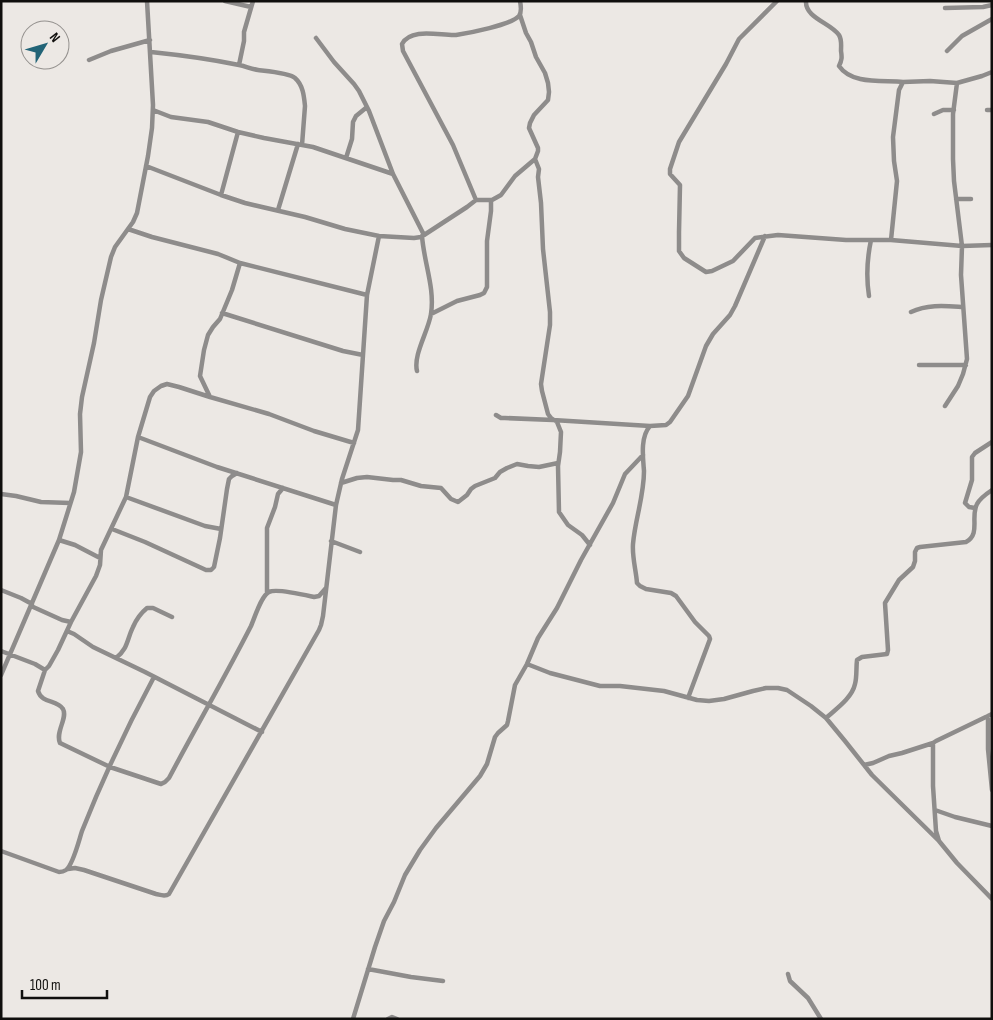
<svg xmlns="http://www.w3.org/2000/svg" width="993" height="1020" viewBox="0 0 993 1020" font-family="'Sofia Sans Condensed',sans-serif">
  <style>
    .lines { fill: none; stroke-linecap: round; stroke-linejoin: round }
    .minor { stroke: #8e8c8b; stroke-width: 4.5 }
  </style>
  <rect width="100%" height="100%" fill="#ece8e4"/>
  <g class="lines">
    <path class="minor" d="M225,1l26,6
      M777,1l-38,38 -13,25 -47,78 -9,27v5l10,11 -1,47v19l5,7 22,14 6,-1 21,-10 22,-23 23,-3 68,5h45l71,6 30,-1
      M806,1c-1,17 25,22 33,34 3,5 2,10 2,16 1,6 1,9 -2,15 13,19 44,14 64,16
      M945,8l38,-1 9,-2
      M316,38l18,24 20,22 5,7 10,20 24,63 31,61
      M947,51l15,-15 30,-17
      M151,52c29,3 59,7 88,13 6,1 12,4 19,5 8,1 32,3 37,8 8,7 9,18 10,28l-3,39
      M89,60l22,-9 39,-11
      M239,65l5,-24v-9l9,-31
      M153,110l18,7 37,5 30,10 26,6 49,9 80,27
      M987,110h5
      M934,114l9,-4h11
      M346,158l6,-19 1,-17 3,-6 11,-9
      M535,159l4,10 -1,8 3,26 2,46 7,63v13l-9,59 1,7 6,23 3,4 6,4 4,10 -1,20 -2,14 1,46 9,13 14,10 8,10
      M146,166l75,29 24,8 60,14 40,12 34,7 35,2 7,-1 46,-30 9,-7h16l9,-5 14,-19 20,-17 3,-8v-3l-9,-20 1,-5 4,-8 14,-15 1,-8 -1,-9 -3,-10 -9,-16 -5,-15 -5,-9 -6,-18
      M221,195l17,-63
      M956,199h15
      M476,200l-23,-55 -50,-94 -1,-7c9,-17 39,-8 54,-9 13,-2 55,-10 63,-19 3,-4 2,-10 1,-15
      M278,210l20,-66
      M128,229l24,8 66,17 22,9 127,32
      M891,240l6,-59 -3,-20 -1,-24 6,-47 4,-8 27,-1 27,2 25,-7 10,-4
      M869,296c-3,-19 -2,-37 2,-56
      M911,312c17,-8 35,-6 52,-5
      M222,313l121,38 20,4
      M431,314l26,-13 23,-6 4,-2 3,-6v-46l4,-30v-11
      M919,365h47
      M417,371c-4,-16 11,-39 14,-57 4,-26 -7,-51 -9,-78
      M210,397l-10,-21 4,-26 4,-15 5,-8 7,-8 12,-29 8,-27
      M945,406l13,-20 5,-12 4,-15 -6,-84 1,-29 -8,-65 -1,-22v-45l4,-31
      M496,415l5,3h4l48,2 97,6
      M138,437l79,30 119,38
      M341,483l16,-5 10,-1 26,3h8l20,6 20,2 10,11 7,3 9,-7 4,-6 4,-3 20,-8 5,-6 7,-4 10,-4 11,2 11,1 19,-4
      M1,494l15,2 25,6 29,1
      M126,497l79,29 16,3
      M975,508l-6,-1 -4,-4 7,-23v-23l3,-4 17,-11
      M112,529l33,13 61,28h5l3,-3 6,-29 7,-49 2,-10 3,-3 5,-3
      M59,540l16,5 25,13
      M331,541l29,11
      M1,590l20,8 11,6
      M267,593v-65l8,-21 3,-13 5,-6
      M31,606l31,14 9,2
      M67,631l7,3 19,13 52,25 117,60
      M1,651l34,13 10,6 -7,21c4,13 19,8 25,18 5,9 -8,23 -3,34l50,24 51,17 4,-2 4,-4c27,-51 56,-101 82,-152 4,-9 10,-30 18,-34 7,-4 36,3 45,5l5,-1 7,-8
      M116,658c12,-9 11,-19 17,-31 3,-7 8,-14 14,-19h6l19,9
      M527,664l23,9 50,13h20l44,5 33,9 12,1 15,-2 29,-8 13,-3h12l9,2 24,16 15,12 19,23 27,34 67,66
      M45,670l4,-4 9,-16 13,-28 25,-46 4,-11 1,-15 25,-53 12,-60 12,-40 4,-6 7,-5 6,-2 12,3 31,10 59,17 45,17 40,12
      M1,675l58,-135 15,-48 7,-40 -1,-38 2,-17 12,-54 7,-43 10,-43 4,-10 18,-25 4,-9 11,-57 4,-28 1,-23 -6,-104
      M688,698l22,-59 -1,-3 -14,-14 -19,-26 -5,-3 -25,-4 -6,-3 -3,-3c-1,-13 -5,-26 -4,-39 2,-24 11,-48 11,-73 -1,-13 -4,-34 6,-45l16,-1 4,-3 18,-26 18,-50 7,-12 17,-19 5,-9 30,-70
      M992,714l-56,27 -3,2v43l3,45 3,10 18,22 35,36
      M988,716v33l4,41
      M826,718c10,-9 26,-20 29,-34 2,-7 1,-16 2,-24l5,-3 25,-3 1,-4 -3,-47 14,-23 14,-13 2,-6v-9l2,-4 3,-1 46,-5c15,-8 4,-25 11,-38 3,-6 9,-10 15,-14
      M864,765l9,-2 16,-7 13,-3 31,-10
      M935,810l20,7 37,9
      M1,851l58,21c3,0 4,0 7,-2 7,-5 13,-30 16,-39 21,-53 45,-104 72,-154
      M68,869l7,-1 9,2 72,24c5,1 9,3 13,0l150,-264 2,-5 2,-9 13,-111 6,-26 16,-49 9,-135 12,-59
      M368,969l43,8 32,4
      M788,974l2,7 18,17 13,21
      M353,1019l22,-72 9,-26 10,-19 11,-27 15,-25 16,-22 44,-52 7,-12 8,-27 3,-4 9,-8 1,-4 7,-36 12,-21 11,-26 19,-30 24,-48 32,-57 12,-29 18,-19
      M388,1019l4,-2 5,2"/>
  </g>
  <rect width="993" height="1020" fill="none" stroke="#100f0d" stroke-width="5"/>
  <g transform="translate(45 45) rotate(52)"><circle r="24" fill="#ece8e4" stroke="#94918e"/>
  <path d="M0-4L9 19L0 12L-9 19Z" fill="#226477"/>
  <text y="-8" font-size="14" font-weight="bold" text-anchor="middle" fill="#100f0d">N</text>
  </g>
  <path d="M22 990v8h85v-8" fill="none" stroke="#100f0d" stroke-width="2.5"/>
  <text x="30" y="990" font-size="15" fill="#100f0d" stroke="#ece8e4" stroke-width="4" paint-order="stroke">100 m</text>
</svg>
